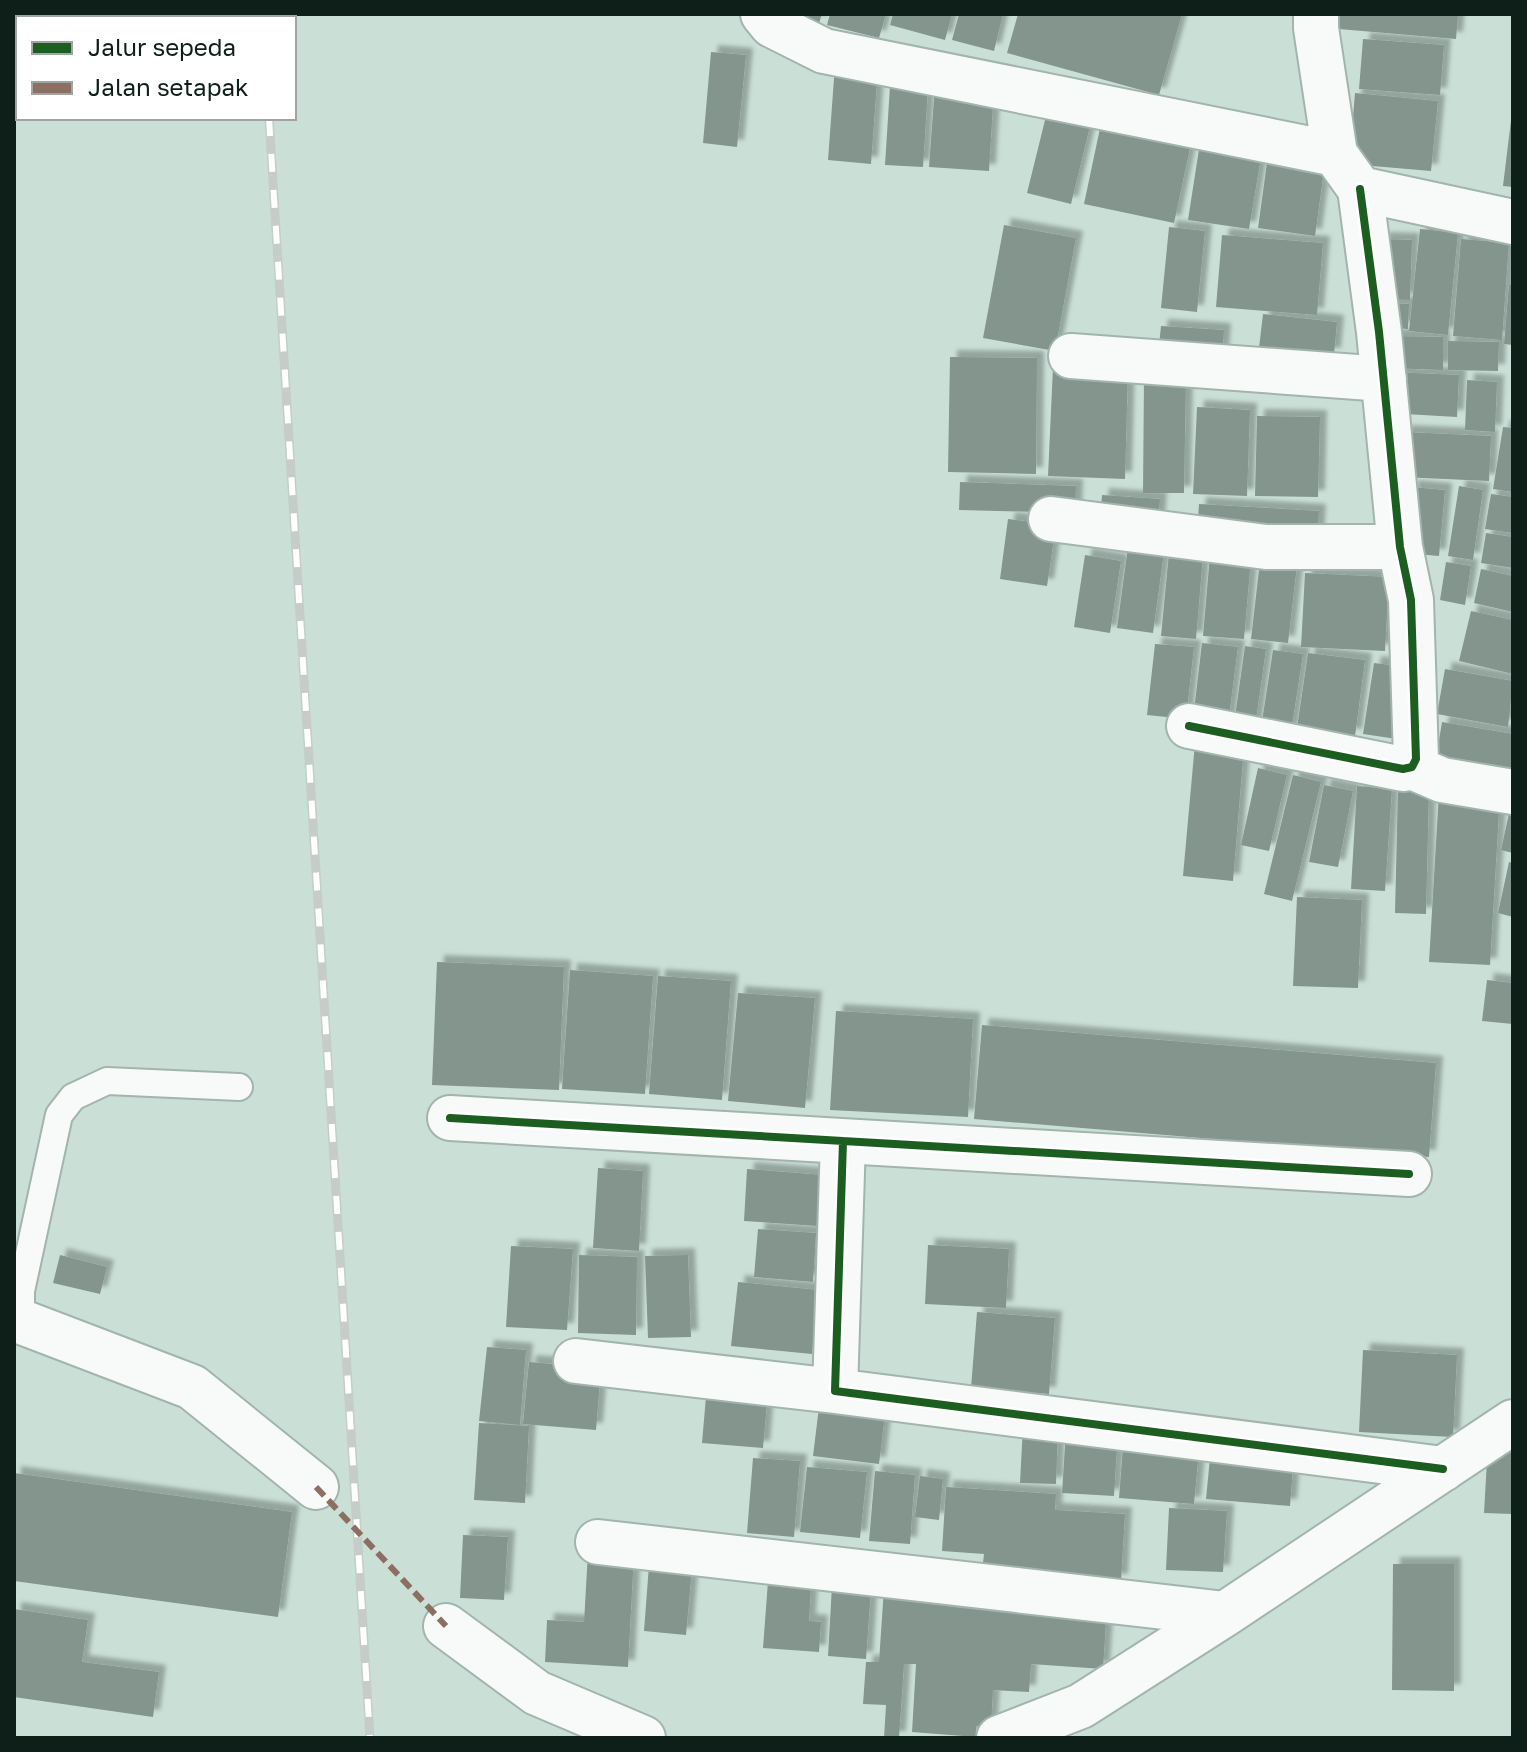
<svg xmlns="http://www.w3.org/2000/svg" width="1527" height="1752" viewBox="0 0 1527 1752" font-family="'Golos Text',sans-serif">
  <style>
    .building { fill: #84958e; filter: url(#shadow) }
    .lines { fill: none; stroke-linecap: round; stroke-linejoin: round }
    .service-casing { stroke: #a2b4ad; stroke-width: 30 }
    .minor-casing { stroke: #a2b4ad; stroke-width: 48 }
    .service { stroke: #f7faf9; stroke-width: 26 }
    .minor { stroke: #f7faf9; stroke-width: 44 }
    .rail-casing { stroke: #c6ccc9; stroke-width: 9 }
    .rail { stroke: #fff; stroke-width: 6; stroke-dasharray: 18; stroke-linecap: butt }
    .quiet { stroke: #8d6e63; stroke-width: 6; stroke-dasharray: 12 6; stroke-linecap: butt }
    .cycleway-casing { stroke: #fff; stroke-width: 13 }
    .cycleway { stroke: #1b5e20; stroke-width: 8 }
  </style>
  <defs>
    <filter id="shadow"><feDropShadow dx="7" dy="-7" stdDeviation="2" flood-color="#0004"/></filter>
  </defs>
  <rect width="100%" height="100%" fill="#cae0d7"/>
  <path class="building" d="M788,14h34l-3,9z
    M830,14h56l-7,24 -52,-13z
    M893,14h59l-7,26 -55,-15z
    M959,14h44l-9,37 -42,-11z
    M1018,14h164l-23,81 -152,-42z
    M1329,14h129l-2,25 -129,-11z
    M1363,39l81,6 -4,50 -81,-6z
    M711,52l35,3 -9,92 -34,-4z
    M835,65l43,3 -7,96 -43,-4z
    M935,85l59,4 -5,82 -60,-4z
    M890,86l38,2 -5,79 -38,-2z
    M1355,93l83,8 -7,70 -82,-7z
    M1048,108l44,10 -21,86 -44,-11z
    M1103,114l90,20 -19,89 -90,-19z
    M1511,120h2v67l-10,-1z
    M1201,136l62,9 -14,84 -61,-9z
    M1269,148l57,8 -11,80 -57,-8z
    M1004,225l72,13 -21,113 -72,-13z
    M1169,227l36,4 -8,81 -36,-4z
    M1420,229l38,4 -10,102 -39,-4z
    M1222,235l101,8 -6,72 -101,-8z
    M1382,239l30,1 -2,60 -30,-1z
    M1461,239l48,4 -7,97 -49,-4z
    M1509,285h4v60l-9,-1z
    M1380,303l29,1 -1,25 -29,-2z
    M1263,314l74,8 -3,33 -75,-7z
    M1161,326l63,4 -2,29 -64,-4z
    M1390,336l53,1v33l-53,-2z
    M1448,341l51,1 -1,29 -50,-1z
    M950,357l87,1 -1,116 -88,-2z
    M1053,367l75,2 -3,110 -77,-3z
    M1390,372l69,3 -2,42 -69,-4z
    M1144,377l42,1 -2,115h-41z
    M1467,380l30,2 -2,50 -30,-2z
    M1197,407l53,3 -3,86 -54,-2z
    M1257,416l63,1 -2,80 -63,-1z
    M1503,427l10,1v64l-20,-3z
    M1404,432l87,4 -2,45 -88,-4z
    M960,482l116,4 -1,27 -116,-3z
    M1459,486l24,4 -10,70 -25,-4z
    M1411,487l34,3 -6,66 -34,-3z
    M1491,494l22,3v36l-28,-4z
    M1102,495l58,4 -2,25 -58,-4z
    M1199,504l120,7 -2,31 -120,-7z
    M1008,519l48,6 -9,61 -47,-7z
    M1486,533l27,4v31l-32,-5z
    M1128,547l36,5 -11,81 -36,-5z
    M1169,553l34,3 -7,83 -35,-3z
    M1085,555l36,6 -11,72 -36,-6z
    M1210,555l41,3 -7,81 -41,-3z
    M1260,561l37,4 -9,78 -37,-4z
    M1446,562l25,4 -6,39 -25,-5z
    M1481,569l32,7v36l-39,-9z
    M1305,573l84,4 -4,74 -84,-4z
    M1471,611l42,9v54l-54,-13z
    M1202,643l36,4 -10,77 -35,-5z
    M1155,644l39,3 -8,72 -39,-4z
    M1245,646l21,3 -11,78 -21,-3z
    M1273,650l30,4 -12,78 -30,-4z
    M1308,653l57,7 -10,76 -58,-8z
    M1374,663l33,4 -10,72 -34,-5z
    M1445,669l68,12 -5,46 -71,-13z
    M1442,722l71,12v51l-79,-14z
    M1195,743l49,4 -11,134 -50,-5z
    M1258,768l29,7 -18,76 -28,-6z
    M1293,775l28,7 -29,119 -28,-7z
    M1324,785l29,6 -15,76 -29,-5z
    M1357,786l35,3 -7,102 -34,-2z
    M1398,788h31l-3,126 -31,-1z
    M1439,792l61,3 -10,170 -61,-3z
    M1510,809h3v44l-12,-3z
    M1509,862l4,1v54l-15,-4z
    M1297,897l65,3 -4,88 -65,-2z
    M437,962l127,5 -5,123 -127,-5z
    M570,970l83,6 -8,118 -83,-5z
    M658,976l73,5 -9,119 -73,-6z
    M1487,980l26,3v41l-31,-3z
    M738,993l77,5 -10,110 -77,-7z
    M836,1011l137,8 -5,98 -138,-7z
    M982,1025l454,38 -7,94 -455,-38z
    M598,1168l45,3 -4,80 -46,-3z
    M747,1169l88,7 -3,51 -88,-6z
    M758,1229l58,4 -3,49 -59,-5z
    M928,1245l81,4 -3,59 -81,-4z
    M511,1246l62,3 -6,81 -61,-3z
    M60,1255l47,12 -7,27 -47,-11z
    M579,1255l58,2 -1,78 -58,-2z
    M688,1255l3,82 -43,1 -3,-82z
    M738,1282l80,8 -6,64 -81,-8z
    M977,1312l78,6 -6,76 -78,-6z
    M487,1347l39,3 -6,75 -41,-4z
    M1363,1350l94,5 -4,82 -94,-5z
    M529,1362l72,6 -5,62 -73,-6z
    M707,1385l61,6 -5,57 -61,-5z
    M820,1399l66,7 -7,58 -66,-8z
    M479,1423l50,3 -4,77 -51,-3z
    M1023,1426l35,2 -2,56 -36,-1z
    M1066,1430l52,3 -4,63 -52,-3z
    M1124,1434l76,6 -6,64 -75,-6z
    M1488,1443l25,1v70l-29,-1z
    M1211,1447l83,7 -4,52 -84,-7z
    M753,1458l47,3 -6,76 -47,-4z
    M807,1467l60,5 -7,66 -60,-6z
    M875,1471l40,4 -5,69 -41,-3z
    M14,1473l278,39 -14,105 -264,-36z
    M920,1476l23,3 -4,41 -24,-3z
    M946,1487l110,7 -1,16 70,4 -4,67 -139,-9 2,-18 -42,-3z
    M1169,1508l58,3 -4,61 -57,-2z
    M463,1535l45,2 -4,63 -44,-2z
    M588,1552l46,2 -6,113 -83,-5 2,-42 37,2z
    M1393,1564h61v127l-62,-1z
    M649,1565l43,3 -6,67 -42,-4z
    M769,1568l43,3 -3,50 12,1 -2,30 -56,-4z
    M832,1586l39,3 -5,70 -38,-3z
    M884,1588l66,4 -1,14 16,2v-11l142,9 -4,63 -72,-5 -2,28 -36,-2 -2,37 -15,-1v11l-64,-5 4,-68h-12l-5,74h-15l2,-33 -23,-1 3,-42h13z
    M14,1609l74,11 -6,42 77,10 -6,45 -139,-20z"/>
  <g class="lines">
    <defs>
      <path id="service" d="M21,1320v-29l38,-176 14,-18 34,-16 132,6"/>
      <path id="minor" d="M763,14l9,11 52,26 511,103
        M1316,14v14l19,126 25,35 153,33
        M1071,356l313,23
        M1051,519l215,28h134
        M1189,726l214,43 9,-2 4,-8 -5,-159 -11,-53 -21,-215 -19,-143
        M1412,767l30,13 71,12
        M450,1118l959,56
        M843,1141l-8,250 608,78
        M14,1319l178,68 124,100
        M576,1361l259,30
        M598,1542l627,72
        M446,1626l91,67 106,45
        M999,1738l82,-32 144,-92 288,-192"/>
    </defs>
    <use href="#service" class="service-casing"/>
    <use href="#minor" class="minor-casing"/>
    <use href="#service" class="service"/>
    <use href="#minor" class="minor"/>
    <defs>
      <path id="rail" d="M263,14v4
        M269,118l101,1620"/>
    </defs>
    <use href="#rail" class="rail-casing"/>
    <use href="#rail" class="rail"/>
    <path class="quiet" d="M316,1487l130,139"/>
    <defs>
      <path id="cycleway" d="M1189,726l214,43 9,-2 4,-8 -5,-159 -11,-53 -21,-215 -19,-143
        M450,1118l959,56
        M843,1141l-8,250 608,78"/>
    </defs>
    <use href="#cycleway" class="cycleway-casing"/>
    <use href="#cycleway" class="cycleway"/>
  </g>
  <rect width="1527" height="1752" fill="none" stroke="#0e1e18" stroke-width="32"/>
  <rect x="16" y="16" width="280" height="104" fill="#ffffff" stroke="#9fa5a3" stroke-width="2"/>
  <rect x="32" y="42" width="40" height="12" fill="#1b5e20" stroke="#9fa5a3" stroke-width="2"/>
  <text x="88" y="56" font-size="24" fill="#0e1e18">Jalur sepeda</text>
  <rect x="32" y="82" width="40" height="12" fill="#8d6e63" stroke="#9fa5a3" stroke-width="2"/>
  <text x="88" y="96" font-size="24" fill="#0e1e18">Jalan setapak</text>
</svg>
